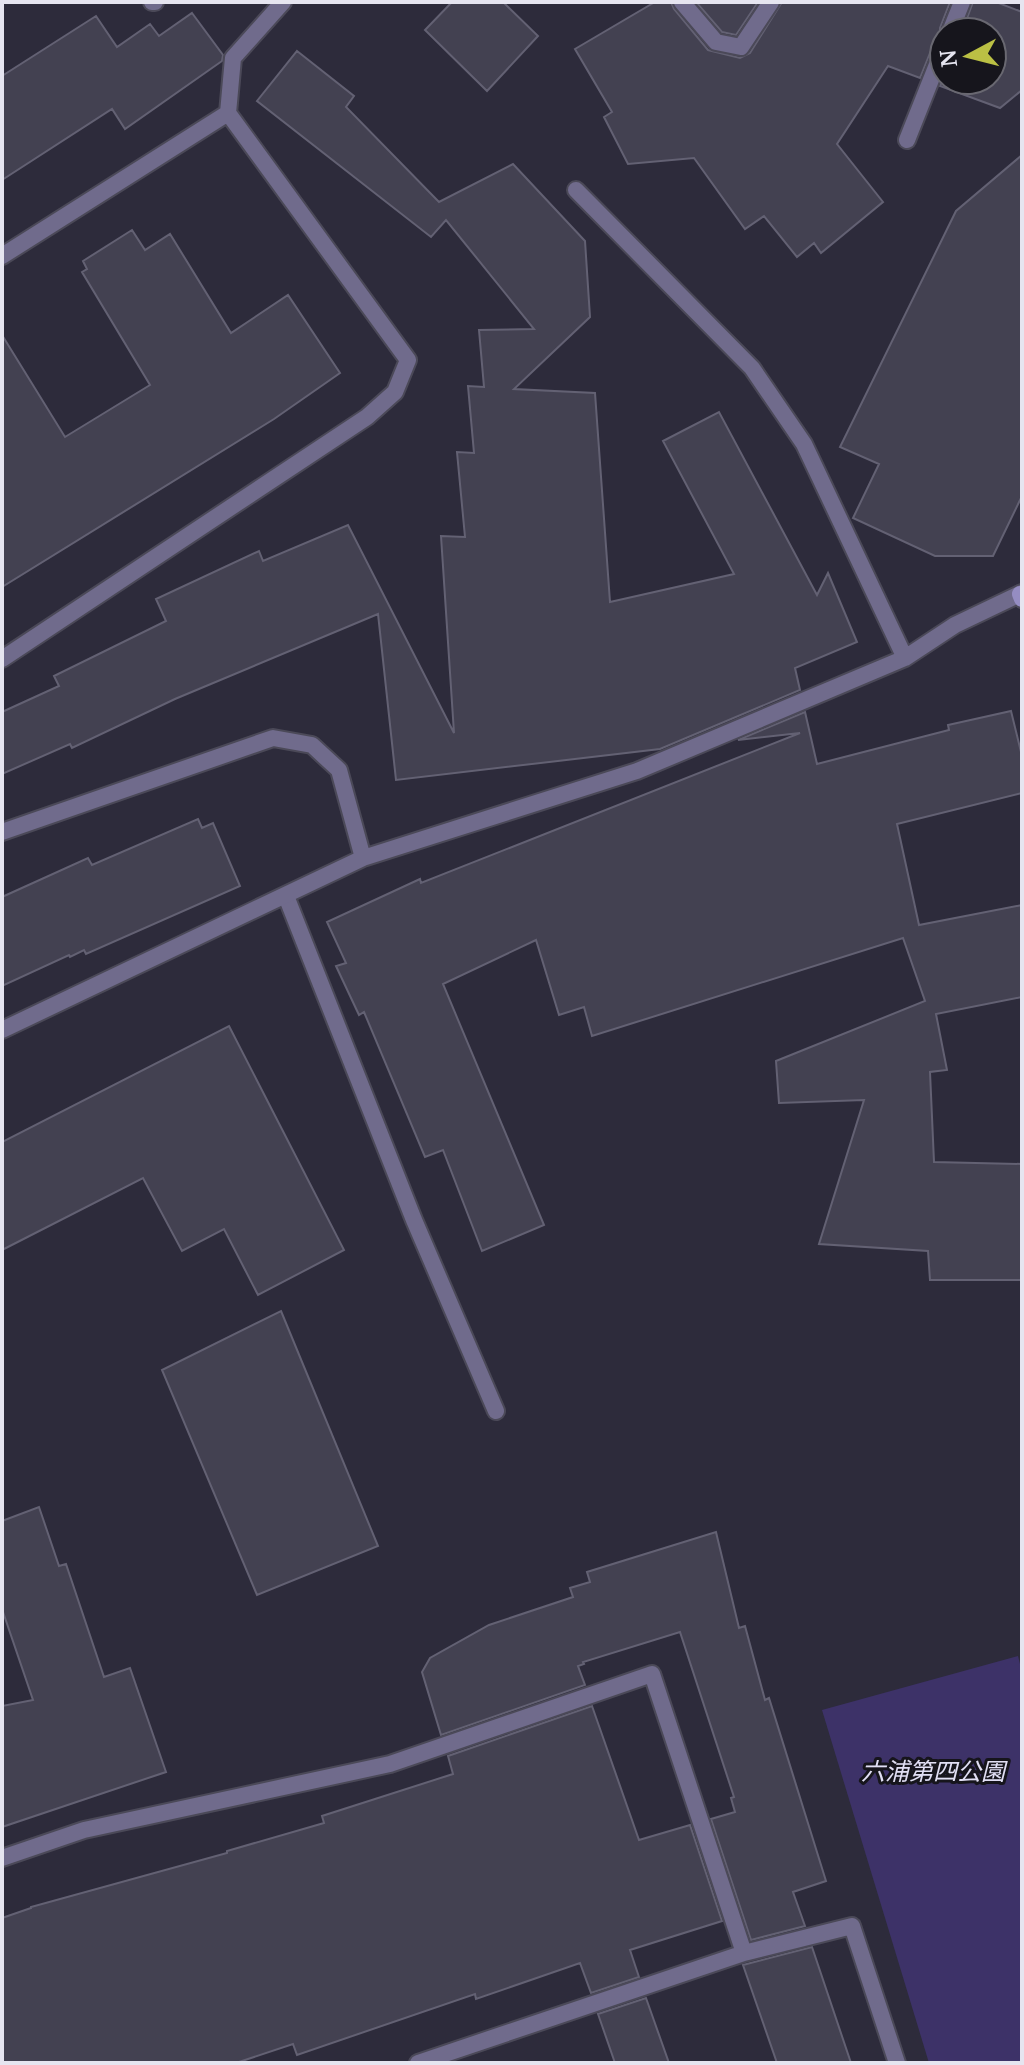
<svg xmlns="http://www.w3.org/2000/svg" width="1024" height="2065" viewBox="0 0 1024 2065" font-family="'Noto Serif','Noto Sans JP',serif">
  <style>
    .green { fill: #3d3268 }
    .building { fill: #434151; stroke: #636173; stroke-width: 2 }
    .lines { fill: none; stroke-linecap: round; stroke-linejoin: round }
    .lane-casing { stroke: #4b4958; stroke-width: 20 }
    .street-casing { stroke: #4b4958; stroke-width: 20 }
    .secondary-casing { stroke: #4b4958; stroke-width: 20 }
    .lane { stroke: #706b8c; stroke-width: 16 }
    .street { stroke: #706b8c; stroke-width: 16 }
    .secondary { stroke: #958dc2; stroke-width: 16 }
    .labels { text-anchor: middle; stroke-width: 6; stroke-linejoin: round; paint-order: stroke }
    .park-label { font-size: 24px; font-style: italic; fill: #e1dff4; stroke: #16151c }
  </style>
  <rect width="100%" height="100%" fill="#2d2b3b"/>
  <path class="green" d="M1018,1656l4,16v391h-93l-107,-353z"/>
  <path class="building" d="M452,2h51l35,34 -51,55 -62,-61z
    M655,2h16l3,7 34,41 32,8 10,-5 32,-51h168l-10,26v9l-6,6 -14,35 -32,-12 -51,78 46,58 -62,51 -7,-10 -17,14 -33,-41 -19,13 -51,-71 -66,6 -24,-47 8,-5 -37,-63z
    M696,2h62l-22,33 -14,-3z
    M973,2h23l26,10v78l-22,18 -60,-22 4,-9v3h48v-48h-30z
    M192,13l31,42 -1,6 -97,68 -13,-20 -110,71v-104l94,-60 21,31 33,-23 9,12z
    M297,51l57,45 -8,11 93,95 74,-38 72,77 5,76 -76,72 81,4 15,209 124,-28 -71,-133 56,-29 98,183 11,-22 29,69 -62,26 5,22 -140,59 -264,31 -18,-166 -203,85 -103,49 -2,-4 -68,30v-62l57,-26 -5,-10 112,-55 -10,-22 103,-48 4,10 85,-36 106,208 -13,-197 24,1 -8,-85 17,1 -6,-67 16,1 -5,-57 55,-1 -88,-109 -15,17 -174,-136z
    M1022,155v341l-29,60h-58l-82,-38 26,-54 -39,-17 116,-236z
    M132,230l13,20 25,-16 61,99 57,-38 52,78 -66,46 -272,168v-252l63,102 85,-52 -68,-113 5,-3 -4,-8z
    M1011,711l11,45v37l-125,31 22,101 103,-20v92l-86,17 11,56 -17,2 4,90 88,2v116h-92l-2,-29 -109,-7 45,-144 -85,3 -3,-42 149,-60 -22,-63 -311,98 -8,-29 -25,8 -23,-75 -93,44 101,241 -62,26 -39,-101 -18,7 -61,-145 -5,3 -23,-49 10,-3 -19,-41 93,-43 1,4 379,-150 -62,7 67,-28 12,52 132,-34 -1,-5z
    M198,819l4,9 11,-5 27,63 -154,68 -2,-4 -14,7 -1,-2 -67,31v-89l86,-39 4,7z
    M229,1026l115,224 -86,45 -34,-66 -42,22 -39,-73 -141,72v-108z
    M281,1311l97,235 -121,49 -95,-225z
    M39,1507l20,59 7,-2 38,113 26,-9 36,104 -164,55v-121l31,-6 -31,-91v-88z
    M716,1532l23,96 6,-2 20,74 4,-2 57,183 -33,11 12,34 -54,14 -40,-121 24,-7 -4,-14 3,-1 -54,-165 -97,30 1,2 -6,2 7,19 -144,50 -19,-63 8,-14 59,-33 84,-28 -3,-9 20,-6 -3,-10z
    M592,1706l47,134 51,-15 32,96 -92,29 9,27 -48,16 -11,-30 -104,36 -1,-5 -178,61 -4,-11 -57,19h-234v-145l29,-10v-1l196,-54v-2l97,-28 -2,-7 131,-42 -5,-18z
    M812,1947l39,116h-74l-34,-98z
    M646,1998l23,65h-54l-17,-49z"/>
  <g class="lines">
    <defs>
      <path id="lane" d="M152,2h3
        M682,2l34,40 25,5 30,-45
        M950,32l12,-30
        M907,140l37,-93
        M286,896l128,324 82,191"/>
      <path id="street" d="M576,190l176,178 52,76 101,214
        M2,256l226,-143 5,-55 50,-56
        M2,659l365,-242 28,-25 13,-32 -180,-247
        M2,832l271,-94 39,7 27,25 24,88
        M2,1030l361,-172 274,-87 268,-113 50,-33 67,-32
        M2,1858l82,-28 306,-66 262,-90 92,279
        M418,2063l326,-110 108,-27 45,137"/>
      <path id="secondary" d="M1020,594l2,5"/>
    </defs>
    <use href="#lane" class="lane-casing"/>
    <use href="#street" class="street-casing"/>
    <use href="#secondary" class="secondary-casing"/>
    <use href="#lane" class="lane"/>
    <use href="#street" class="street"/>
    <use href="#secondary" class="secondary"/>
  </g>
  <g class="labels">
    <g class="park-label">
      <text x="933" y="1780">六浦第四公園</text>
    </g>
  </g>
  <rect width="1024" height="2065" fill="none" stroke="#e6e5f0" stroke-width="8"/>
  <g transform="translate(968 56) rotate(263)"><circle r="38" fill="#16151c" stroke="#696871" stroke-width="2"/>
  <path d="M0-6L14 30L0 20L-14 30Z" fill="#bbc044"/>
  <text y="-12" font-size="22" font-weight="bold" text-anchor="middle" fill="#e6e5f0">N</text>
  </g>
</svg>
